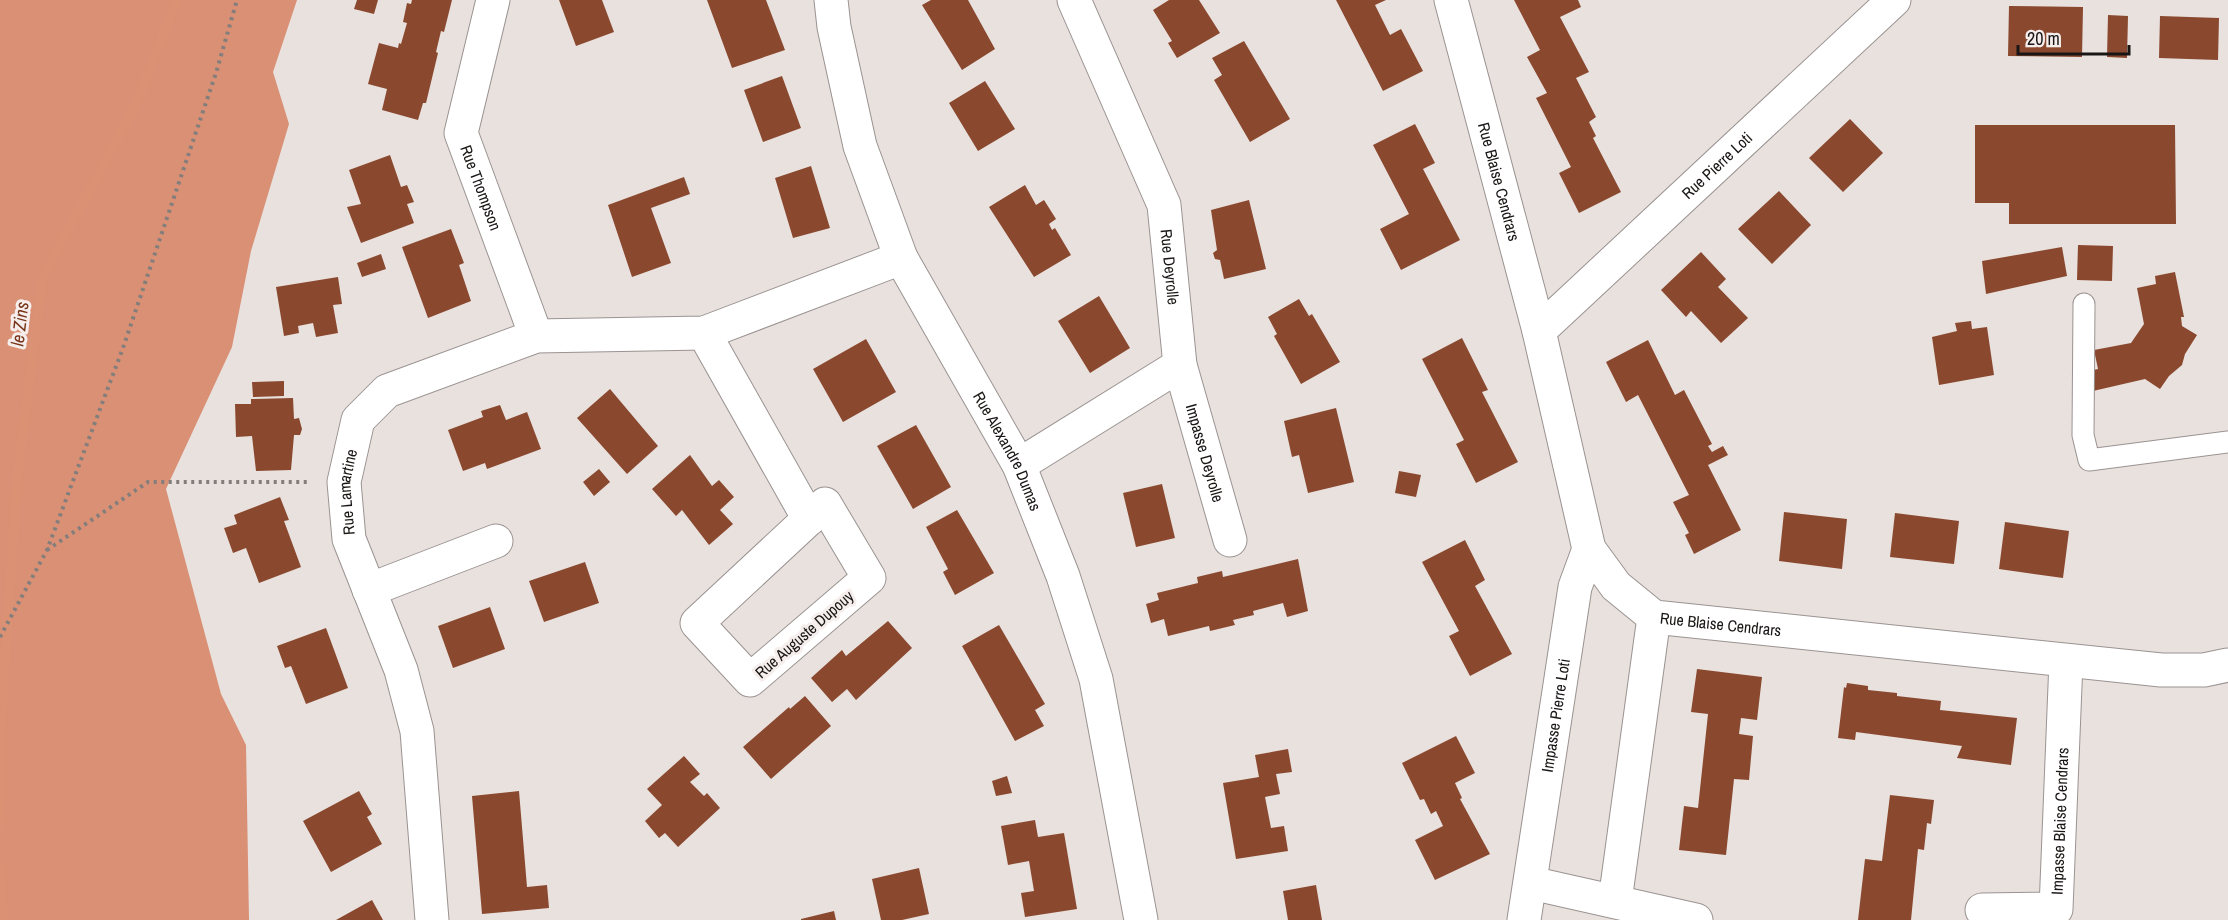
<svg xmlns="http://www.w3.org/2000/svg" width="2228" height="920" viewBox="0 0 2228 920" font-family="'Archivo Narrow',sans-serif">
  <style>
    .forest { fill: #d99074 }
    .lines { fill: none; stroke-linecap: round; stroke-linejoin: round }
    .stream { stroke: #da9174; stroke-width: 10 }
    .building { fill: #8a482e }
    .service-casing { stroke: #9a9391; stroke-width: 23 }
    .minor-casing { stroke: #9a9391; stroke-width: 35 }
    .path { stroke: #837e7c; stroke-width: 4; stroke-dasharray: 3 4.5; stroke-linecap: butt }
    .service { stroke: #fff; stroke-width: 21 }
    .minor { stroke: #fff; stroke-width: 33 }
    .labels { text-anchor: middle; stroke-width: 6; stroke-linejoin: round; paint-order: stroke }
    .street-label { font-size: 16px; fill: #191615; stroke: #f5eeec }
    .water-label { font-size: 18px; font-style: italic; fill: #763317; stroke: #f5eeec }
  </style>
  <rect width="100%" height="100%" fill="#e8e1de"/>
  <path class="forest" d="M0,0h297l-24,72 16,52 -38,127 -19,96 -66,142 55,205 25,51 3,175h-249z"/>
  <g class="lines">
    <path class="stream" d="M0,826l1,-100 16,-247 26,-203 92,-169 42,-107
      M0,864l3,56"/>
  </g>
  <path class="building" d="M357,0h21l-4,14 -20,-5z
    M412,0h40l-8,32 -3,-1 -5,21 2,1 -12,50h-3l-5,17 -36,-10 5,-21 -19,-5 11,-41 19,5 1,-5 2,1 6,-21 -4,-1 4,-19 4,1z
    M559,0h43l12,32 -38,14z
    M707,0h59l19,50 -53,18z
    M931,0h37l27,49 -33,21 -40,-65z
    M1169,0h30l21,33 -43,25 -9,-15 4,-2 -19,-31z
    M1336,0h50l-11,5 15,30 11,-6 22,42 -40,20z
    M1514,0h64l3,7 -21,10 29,55 -13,6 20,39 -7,5 7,14 -3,2 28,54 -42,21 -20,-40 12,-6 -35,-69 11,-5 -20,-36 13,-7z
    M2009,6l74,1 -1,50 -74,-1z
    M2108,15l20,1 -1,42 -20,-1z
    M2160,16l59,2 -1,42 -59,-2z
    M1244,41l46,78 -40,23 -36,-62 8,-5 -10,-17z
    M782,76l19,52 -38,14 -19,-52z
    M985,81l30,48 -37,22 -29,-48z
    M1850,119l33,34 -40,39 -34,-34z
    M1415,124l20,39 -12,6 37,71 -59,30 -21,-41 29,-15 -36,-69z
    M1975,125h200l1,99h-167v-21h-34z
    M390,155l11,32 6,-2 7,17 -7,2 7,19 -53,20 -14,-36 14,-3 -12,-34z
    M811,166l19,62 -37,10 -18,-60z
    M684,177l6,17 -39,14 20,55 -39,14 -24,-72z
    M1025,185l11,20 8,-5 12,19 -7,5 3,6 3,-2 16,27 -37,22 -45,-70z
    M1779,191l32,34 -39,39 -34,-35z
    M1249,200l17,69 -42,10 -4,-19 -5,-1 -2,-6 4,-3 -6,-40z
    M451,229l13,34 -5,2 12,36 -43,17 -26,-71z
    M2078,245l35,1 -1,35 -35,-1z
    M2062,247l5,29 -81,18 -4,-33z
    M1701,252l25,27 -8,8 30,31 -27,25 -30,-32 -5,6 -25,-27z
    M381,254l5,15 -24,8 -5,-14z
    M2175,272l9,45h-3l1,9 15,9 -12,19 -3,11 -13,11 -9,13 -15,-10 -52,12 -4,-20 9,-2 -4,-19 37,-7 13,-19 -7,-36 19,-4 -1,-8z
    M338,277l4,27 -9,1 5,28 -22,4 -3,-14 -15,3 1,7 -15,3 -8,-49z
    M1099,296l31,52 -40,25 -32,-52z
    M1299,299l10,17 3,-2 28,48 -39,22 -27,-48 3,-2 -9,-17z
    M1971,321l1,8 15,-2 7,48 -55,10 -7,-48 25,-6 -2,-8z
    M1462,338l26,52 -6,2 36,70 -42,21 -20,-39 8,-4 -42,-81z
    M866,339l30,53 -53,30 -30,-53z
    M1648,340l27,55 9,-5 28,54 -4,2 4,6 11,-6 5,9 -20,10 33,65 -47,24 -9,-19 4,-2 -16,-31 16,-7 -51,-100 -12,7 -20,-40z
    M284,381v15l-31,1 -1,-15z
    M610,389l48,57 -31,28 -50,-56z
    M293,398l1,21 5,-1 3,11 -2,6h-6l-3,35 -35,1 -4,-35 -16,1 -1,-33h16v-5z
    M500,405l6,15 21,-8 14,37 -54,20 -2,-6 -22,8 -15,-41 35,-13 -2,-6z
    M1336,408l18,74 -46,11 -9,-38 -7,2 -8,-36z
    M916,425l35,62 -38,22 -36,-63z
    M690,455l22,31 7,-6 15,17 -14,13 13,14 -24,21 -27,-35 -6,6 -24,-27z
    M599,469l11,13 -16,14 -11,-14z
    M1399,471l22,4 -5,22 -21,-4z
    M1162,484l13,54 -39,9 -13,-54z
    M280,497l9,23 -5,1 17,46 -42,16 -13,-35 -13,5 -9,-25 13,-4 -3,-9z
    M957,510l37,63 -39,22 -12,-23 5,-3 -22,-42z
    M1784,512l63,7 -5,50 -63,-8z
    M1895,513l64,8 -5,43 -64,-7z
    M2005,522l64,9 -6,47 -64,-9z
    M1465,540l20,40 -10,6 37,68 -42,22 -21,-40 10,-5 -37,-69z
    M1298,559l10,52 -21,6 -4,-14 -30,8 1,4 -21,5 2,5 -25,6 -1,-5 -41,10 -4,-17 -13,4 -5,-19 13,-4 -2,-7 41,-10 -1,-6 25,-6 1,6z
    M585,562l14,41 -55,19 -15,-41z
    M490,607l15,42 -52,19 -15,-42z
    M888,621l24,27 -56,52 -9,-11 -15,13 -21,-24 31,-28 4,6z
    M999,625l46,79 -10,6 9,16 -29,15 -53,-95z
    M326,628l22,60 -42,16 -15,-38 -6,2 -8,-22z
    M1697,669l65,8 -5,43 -16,-2 -2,16 14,2 -4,44 -15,-1 -8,76 -47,-5 5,-44 14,2 10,-94 -17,-2z
    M1847,683l21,3v4l29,3v3l44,5 -1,9 77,8 -6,47 -54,-7 5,-12 -106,-14 -1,8 -17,-2 6,-51 2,1z
    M805,696l26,30 -60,53 -28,-32 46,-40 1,2z
    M1456,736l19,37 -20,10 7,15 -2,1 30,55 -55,26 -20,-40 28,-14 -7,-15 -5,3 -7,-15 -4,1 -18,-37z
    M1288,749l4,23 -16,2 4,20 -15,3 6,31 13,-2 4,25 -52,8 -13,-76 36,-6 -4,-22z
    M684,756l16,18 -10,8 14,14 3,-3 13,15 -42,39 -13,-14 -6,5 -14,-17 17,-16 -15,-16z
    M1007,776l5,17 -16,3 -4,-15z
    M359,791l13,23 -5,3 15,27 -51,28 -28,-51z
    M519,791l8,96 20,-2 2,23 -67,6 -10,-118z
    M1890,795l44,5 -3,24 -4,-1 -3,27 -6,-1 -7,71h-53l7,-61 17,2z
    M1035,820l3,17 26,-4 13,76 -52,8 -4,-24 13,-2 -5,-30 -21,4 -7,-39z
    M919,868l10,46 -27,6h-21l-9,-41z
    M1316,885l6,35h-34l-5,-29z
    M372,900l11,20h-47z
    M834,911l2,9h-35v-1z"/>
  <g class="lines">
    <defs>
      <path id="service" d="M2084,304l-1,131 6,25 139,-18"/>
      <g id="minor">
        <path id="s1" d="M493,0l-32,133 75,203"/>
        <path id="s2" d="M831,0l3,27 26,119 41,112 118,207 44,111 33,103 45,241"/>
        <path id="s3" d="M1074,0l90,205 16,160 50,175"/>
        <path id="s4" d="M1451,0l88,331 50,218 27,37 38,31 507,53h43l24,-5"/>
        <path id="s5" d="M1539,331l355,-331"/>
        <path d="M704,333l105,186"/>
        <path d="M1019,465l161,-100"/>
        <path d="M825,504l44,74 -119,102 -53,-57z"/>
        <path d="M369,590l127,-49"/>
        <path d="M1531,883l165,37"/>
        <path d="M1615,901l39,-284"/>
        <path id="s6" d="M1982,910l74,-1 10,-248"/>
        <path id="s7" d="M432,920l-15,-189 -16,-61 -52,-131 -5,-57 14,-62 29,-29 149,-55 168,-3 197,-75"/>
        <path id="s8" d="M1524,920l51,-333 14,-38"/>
      </g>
    </defs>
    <use href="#service" class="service-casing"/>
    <use href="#minor" class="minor-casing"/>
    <path class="path" d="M47,550l101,-68h162
      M0,637l47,-87 76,-202 93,-275 21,-73"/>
    <use href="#service" class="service"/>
    <use href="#minor" class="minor"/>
  </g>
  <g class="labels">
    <g class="street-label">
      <text dy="6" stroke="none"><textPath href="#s5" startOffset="243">Rue Pierre Loti</textPath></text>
      <text dy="6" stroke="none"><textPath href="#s4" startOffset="188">Rue Blaise Cendrars</textPath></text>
      <text dy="6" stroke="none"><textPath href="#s1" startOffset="195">Rue Thompson</textPath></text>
      <text dy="6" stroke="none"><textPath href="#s3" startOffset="286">Rue Deyrolle</textPath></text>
      <text dy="6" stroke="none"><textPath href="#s2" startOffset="489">Rue Alexandre Dumas</textPath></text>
      <text dy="6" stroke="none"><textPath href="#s3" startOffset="476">Impasse Deyrolle</textPath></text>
      <text dy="6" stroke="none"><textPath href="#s7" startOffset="441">Rue Lamartine</textPath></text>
      <text dy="6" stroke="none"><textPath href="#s4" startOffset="728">Rue Blaise Cendrars</textPath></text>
      <text transform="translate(804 634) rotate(-41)" y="6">Rue Auguste Dupouy</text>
      <text dy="6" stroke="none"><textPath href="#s8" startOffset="207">Impasse Pierre Loti</textPath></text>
      <text dy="6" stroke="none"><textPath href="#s6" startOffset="162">Impasse Blaise Cendrars</textPath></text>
    </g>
    <g class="water-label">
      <text transform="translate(20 324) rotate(-83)" y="6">le Zins</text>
    </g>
  </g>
  <path d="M2018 45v9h111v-9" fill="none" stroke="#191615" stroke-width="3"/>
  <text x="2027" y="45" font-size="18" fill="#191615" stroke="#f5eeec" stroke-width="4.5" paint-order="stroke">20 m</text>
</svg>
